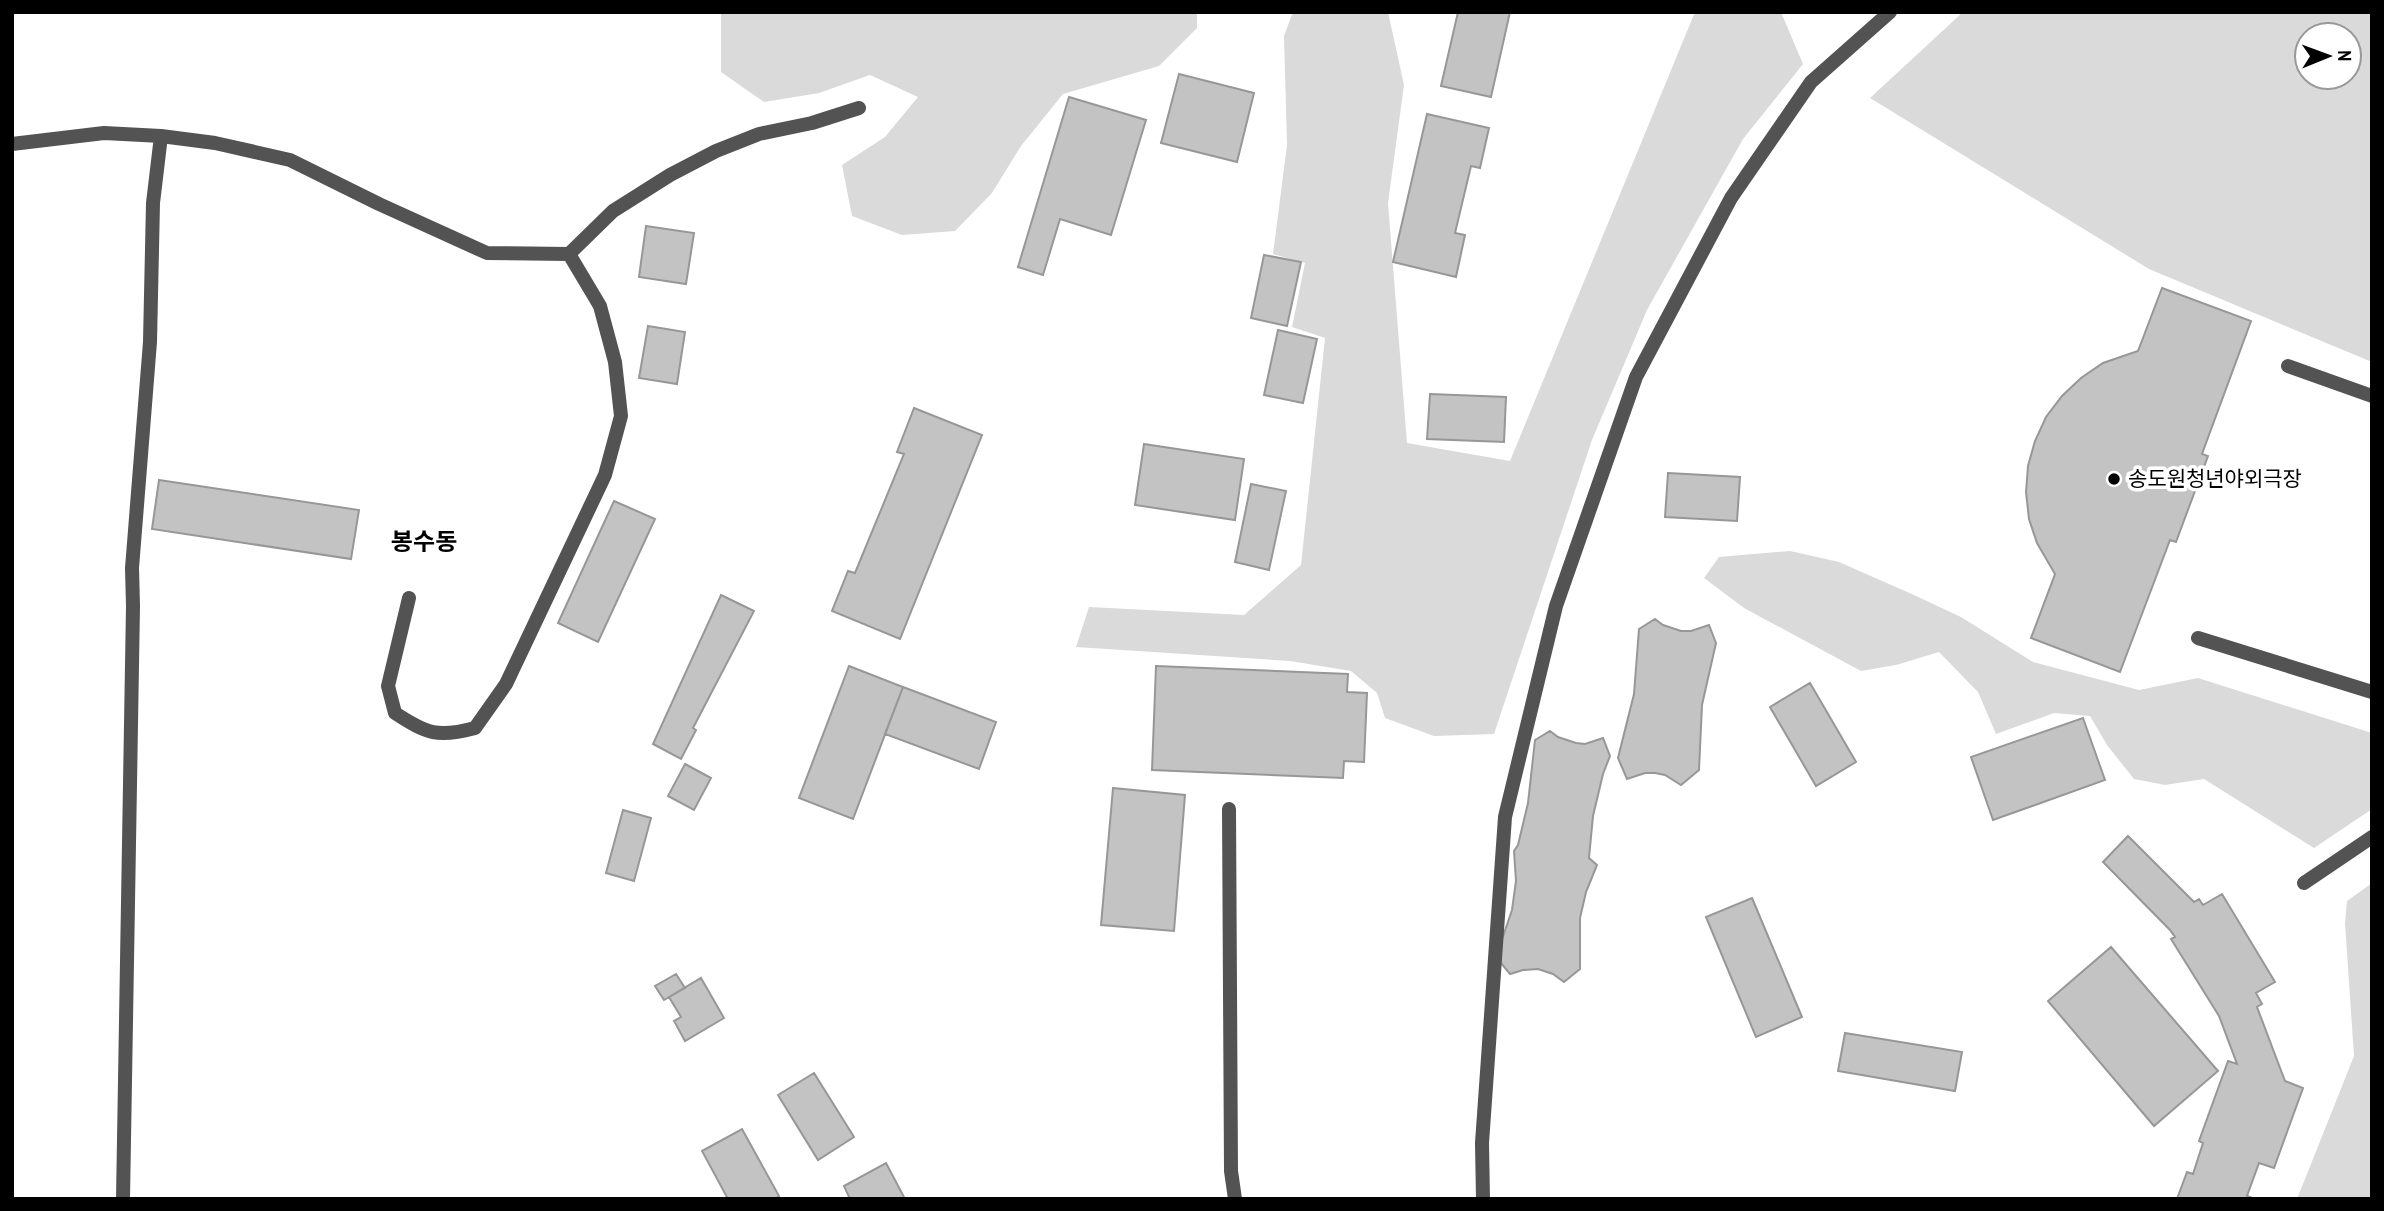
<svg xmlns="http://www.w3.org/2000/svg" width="2384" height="1211" viewBox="0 0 2384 1211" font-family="'Archivo Narrow','Noto Sans KR',sans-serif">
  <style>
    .green { fill: #dadada; fill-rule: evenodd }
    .building { fill: #c3c3c3; stroke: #979797; stroke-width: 2 }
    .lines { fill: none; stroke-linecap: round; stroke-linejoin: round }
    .lane { stroke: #535353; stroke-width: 14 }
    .street { stroke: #535353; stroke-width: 14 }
    .poi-dot { fill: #000; stroke: #fff; stroke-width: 2.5 }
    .labels { text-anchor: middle; stroke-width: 7; stroke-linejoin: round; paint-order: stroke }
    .poi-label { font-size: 21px; fill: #000; stroke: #fff; text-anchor: start }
    .quarter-label { font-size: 24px; font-weight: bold; fill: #000; stroke: #fff }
  </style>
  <rect width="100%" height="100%" fill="#fff"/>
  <path class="green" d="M721,12h476v16l-38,38 -96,28 -42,52 -29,47 -37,38 -53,4 -50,-19 -10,-51 43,-28 33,-40 -48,-22 -51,18 -55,9 -43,-30z
    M1293,12h95l16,73 -16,118 19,240 103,18 185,-449h86l22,52 -60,75 -96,171 -55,130 -98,294 -60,2 -49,-18 -8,-25 -26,-22 -61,-10 -214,-14 13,-40 155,8 57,-50 24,-227 -33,-11 13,-64 -32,-9 14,-109 -3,-109z
    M1963,12h409v350l-223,-93 -279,-171zM2307,35h42v42h-42z
    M1790,551l49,11 75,33 47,22 72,45 106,28 59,-12 174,55v76l-58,39 -110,-69 -39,6 -31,-6 -27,-34 -17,-29 -36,-3 -58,21 -18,-42 -39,-40 -43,13 -35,6 -117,-63 -40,-30 15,-21z
    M2372,883v316h-75l57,-143 -9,-133 2,-22z"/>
  <path class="building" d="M1458,12h52l-19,85 -50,-11z
    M1179,74l75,19 -17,69 -76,-19z
    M1069,97l77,23 -35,115 -51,-16 -17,56 -25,-8z
    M1427,114l62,14 -9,40 -9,-2 -16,67 10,2 -9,42 -63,-15z
    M646,226l48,7 -8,51 -47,-7z
    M1264,255l37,7 -14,64 -36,-8z
    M2162,288l89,33 -49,133 6,2 -32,86 -6,-2 -50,132 -89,-34 24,-64 -18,-31 -8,-24 -3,-27 2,-26 7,-25 11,-24 16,-21 19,-18 22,-15 35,-12z
    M648,326l37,6 -8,52 -38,-6z
    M1278,330l39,9 -14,64 -39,-8z
    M1430,394l76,3 -2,45 -77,-3z
    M914,408l68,27 -82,204 -68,-28 16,-40 7,2 49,-119 -7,-2z
    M1144,444l100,15 -9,61 -100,-15z
    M1668,473l72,4 -3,44 -72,-4z
    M159,480l200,30 -8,49 -199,-30z
    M1251,484l35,7 -17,79 -34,-8z
    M614,501l41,18 -57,123 -40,-19z
    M721,595l33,16 -61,117 3,2 -15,29 -28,-15z
    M1655,619l8,6 18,6h10l18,-6 7,18 -14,62 -3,65 -18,15 -16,-10 -10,-2h-10l-18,6 -9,-21 16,-64 5,-65z
    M849,666l54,21 -50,132 -54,-21z
    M1156,666l192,8 -1,18 20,1 -3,69 -20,-1 -1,17 -191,-8z
    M1810,683l46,79 -40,24 -46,-79z
    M903,687l93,35 -17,47 -94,-35z
    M2083,718l22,62 -112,40 -22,-63z
    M1550,731l8,6 18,6 9,1 18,-6 7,18 -7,18 -10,42 -4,42 8,7 -11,27 -6,26v51l-16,13 -11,-8 -15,-5 -15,1 -13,4 -14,-17 16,-47 4,-29 -2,-30 4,-6 10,-42 7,-63z
    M685,764l26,14 -17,32 -26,-14z
    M1113,788l72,7 -11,136 -73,-6z
    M623,810l28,8 -17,63 -28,-8z
    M2128,836l66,66 5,-3 4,6 19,-11 53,88 -19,11 6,11 -5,3 28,74 18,7 -29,80 -15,-5 -12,33 8,3h-78l10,-27 6,2 10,-31 -4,-2 29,-80 9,3 -18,-48 -48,-77 4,-2 -5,-7 -67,-68z
    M1752,898l50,119 -46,20 -50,-120z
    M2111,947l107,124 -64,55 -106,-125z
    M676,974l9,14 -21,12 -9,-14z
    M701,978l23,40 -39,23 -11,-20 7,-4 -12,-20z
    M1845,1033l117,19 -7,39 -117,-20z
    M814,1073l40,64 -36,23 -40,-65z
    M742,1129l37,67 -4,3h-47l-26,-48z
    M886,1163l19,36h-55l-6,-13z"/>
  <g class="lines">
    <path class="lane" d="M2288,366l84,30
      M2198,638l174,54
      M1229,809l2,362 4,28
      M2304,883l68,-46"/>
    <path class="street" d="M161,136l54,7 75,17 89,44 108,49 82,1 44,-43 57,-36 46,-24 43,-17 53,-11 47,-15
      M12,144l92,-11 57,3 -8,67 -3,139 -18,226 1,38 -10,593
      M409,598l-21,88 7,27c32,21 43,25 80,15l31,-44 99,-209 16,-59 -6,-54 -15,-56 -31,-52
      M1483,1199l-1,-56 23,-326 51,-211 80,-229 95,-179 80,-116 79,-70"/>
  </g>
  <circle class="poi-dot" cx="2114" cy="479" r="7"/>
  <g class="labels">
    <g class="poi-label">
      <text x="2128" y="486">송도원청년야외극장</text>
    </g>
    <g class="quarter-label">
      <text x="424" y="550">봉수동</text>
    </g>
  </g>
  <rect width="2384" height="1211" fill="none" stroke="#000000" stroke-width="28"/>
  <g transform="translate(2328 56) rotate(89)"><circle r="33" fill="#ffffff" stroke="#999999" stroke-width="2"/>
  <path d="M0-5L12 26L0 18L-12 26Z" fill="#000000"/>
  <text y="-10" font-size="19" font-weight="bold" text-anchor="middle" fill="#000000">N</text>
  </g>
</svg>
